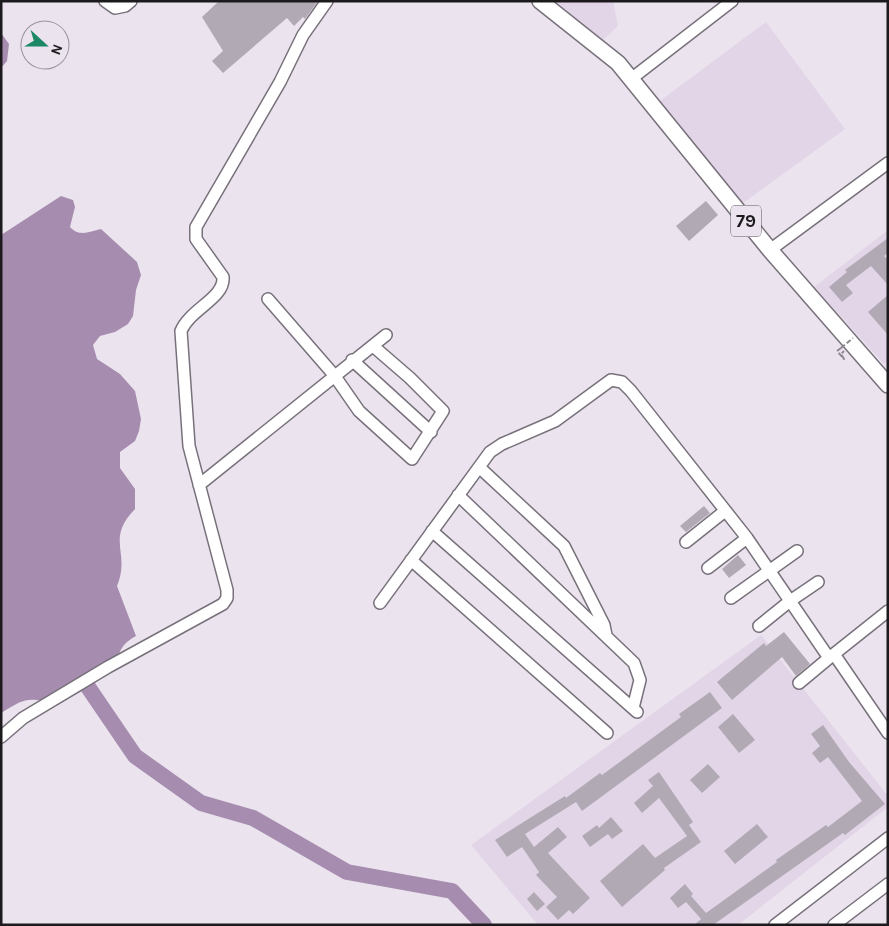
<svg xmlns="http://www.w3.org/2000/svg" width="889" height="926" viewBox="0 0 889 926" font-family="Karla,sans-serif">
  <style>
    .built { fill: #e2d5e7 }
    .water { fill: #a68db0 }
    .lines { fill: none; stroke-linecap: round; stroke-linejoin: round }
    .river { stroke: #a68db0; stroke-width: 16 }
    .building { fill: #b1aab4 }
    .minor-casing { stroke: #78717b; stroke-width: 14 }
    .major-casing { stroke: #78717b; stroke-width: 18 }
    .path { stroke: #8d888f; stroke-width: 2; stroke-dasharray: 5 2.5; stroke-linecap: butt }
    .minor { stroke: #fff; stroke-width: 11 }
    .major { stroke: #fff; stroke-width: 15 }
    .path-bridge { stroke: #8d888f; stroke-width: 2; stroke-dasharray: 5 2.5; stroke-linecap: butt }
    .labels { text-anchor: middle; stroke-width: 4; stroke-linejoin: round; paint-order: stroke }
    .shield { fill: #ebe4ee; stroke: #5b575c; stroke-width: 1 }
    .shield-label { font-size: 18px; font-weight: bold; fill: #1d1a1e }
  </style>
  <rect width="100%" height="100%" fill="#ebe4ee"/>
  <path class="built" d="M554,1h59l5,25 -15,14z
    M766,22l79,107 -106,77 -82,-103z
    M888,230v131l-4,3 -70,-77z
    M761,635l127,161v11l-150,118h-200l-67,-80z"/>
  <path class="water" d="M1,33l8,11 -2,17 -6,7z
    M61,196l12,4 2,7 -5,20c9,10 19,5 31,2l36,33 4,13 -5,15 -3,26 -5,8 -13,8 -15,4 -7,9 4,14 23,15 15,17 6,28 -2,12 -4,10 -15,11v16l15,21v20c-30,31 -4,43 -18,77l19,50c-21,11 -14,22 -28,36 -14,14 -34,23 -50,33 -30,-8 -31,-8 -57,8v-478z"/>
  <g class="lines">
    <path class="river" d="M88,687l47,69 66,47 52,15 94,54 105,19 32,34"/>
  </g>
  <path class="building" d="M219,1h99l-13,18 -2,-2 -9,9 -7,-8 -64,55 -11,-12 11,-10 -21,-34z
    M706,201l12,14 -29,26 -13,-15z
    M888,238v15l-4,3 4,4v25l-17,-19 -25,19 7,8 -11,9 -13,-15 18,-15 -2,-2z
    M888,295v40l-20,-23z
    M704,506l6,7 -24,19 -6,-6z
    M738,555l8,10 -17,13 -7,-9z
    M784,632l26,32 -14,12 -14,-19 -50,43 -15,-18 47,-39 2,3z
    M710,692l12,16 -140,103 -6,-9 -51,32 9,13 24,-20 9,10 -19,16 42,45 -17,16 -4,-4 -11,10 -12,-13 11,-10 -21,-22 3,-3 -17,-25 -15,10 -12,-17 70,-44 1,2 34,-25 2,2 79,-58 -2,-3z
    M733,714l22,26 -16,13 -21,-26z
    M823,725l26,37 36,42 -40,31 -2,-2 -130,92h-19l7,-6 -15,-17 -8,6 -8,-10 15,-14 8,10 -2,2 15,17 71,-51 -1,-2 50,-35 2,2 34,-26 -34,-44 -8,6 -8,-10 8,-7 -9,-12z
    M708,764l12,13 -18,16 -12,-13z
    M659,772l34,50 -4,3 12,17 -37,26 1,2 -43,37 -22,-26 43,-37 12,14 32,-22 -28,-38 -17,15 -8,-10 19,-17 -5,-6z
    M611,817l12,14 -11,8 -4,-5 -18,13 -8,-11 15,-11 2,3z
    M757,824l11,13 -33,27 -11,-13z
    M534,892l11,12 -8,7 -10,-12z"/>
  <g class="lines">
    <defs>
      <path id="minor" d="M105,1l10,7 10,-2 6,-5
        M631,79l101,-78
        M770,250l118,-87
        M268,299l66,76 25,36 53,48 31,-48 -33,-33 -37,-32
        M352,360l79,72
        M479,467l85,79 40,79 2,10
        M199,485l187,-150
        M458,495l176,168 6,17 -7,28
        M432,531l205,181
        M686,542l39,-31
        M411,560l196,173
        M708,568l39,-30 82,120 59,-47
        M731,598l66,-47
        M380,603l110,-151 12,-8 53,-23 56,-41 11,2 9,9 116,147
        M759,626l31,-25 28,-19
        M834,654l54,79
        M799,683l30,-25
        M1,737l22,-19 85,-51 115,-63 4,-6v-8l-38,-144 -8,-115c9,-22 44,-33 42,-54l-27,-38v-12l84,-145 23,-47 24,-34
        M775,925l113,-87
        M834,925l54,-41"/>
      <path id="major" d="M540,1l78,62 152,187 118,135"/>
    </defs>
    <use href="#minor" class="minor-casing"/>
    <use href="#major" class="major-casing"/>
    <path class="path" d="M841,348l-4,3 7,8 -3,-5 3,-3"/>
    <use href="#minor" class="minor"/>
    <use href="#major" class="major"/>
    <path class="path-bridge" d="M841,348l12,-10"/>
  </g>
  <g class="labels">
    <rect class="shield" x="731" y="205.5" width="30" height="31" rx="4"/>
    <g class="shield-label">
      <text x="746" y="227">79</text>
    </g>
  </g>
  <rect width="889" height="926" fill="none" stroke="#1d1a1e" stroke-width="5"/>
  <g transform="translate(45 45) rotate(111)"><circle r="24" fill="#ebe4ee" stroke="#99939b"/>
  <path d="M0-4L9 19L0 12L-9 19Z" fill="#1d8866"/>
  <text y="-8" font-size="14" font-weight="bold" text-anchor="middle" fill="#1d1a1e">N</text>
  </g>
</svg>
